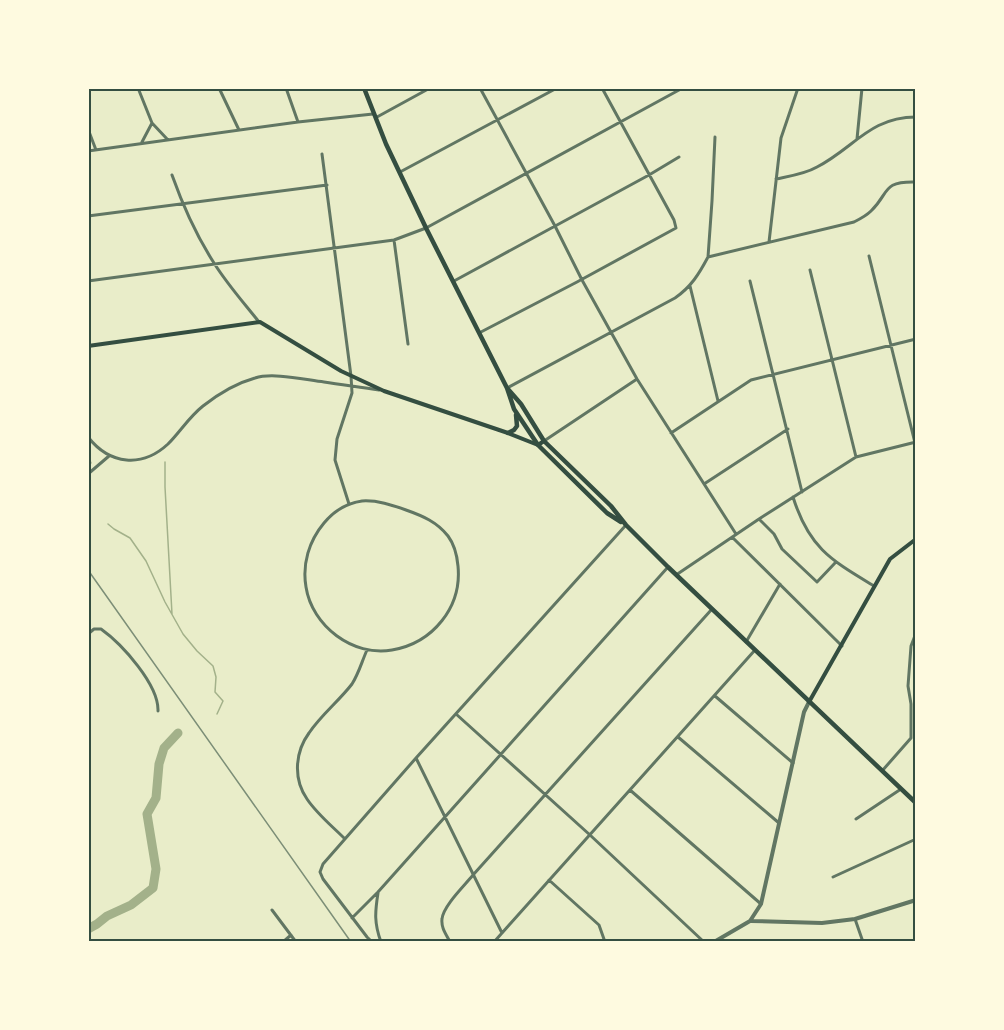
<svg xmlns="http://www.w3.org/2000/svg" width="1004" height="1030" viewBox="0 0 1004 1030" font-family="'Public Sans',sans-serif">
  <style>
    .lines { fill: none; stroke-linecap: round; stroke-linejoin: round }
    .stream { stroke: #a3b18a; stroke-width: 1.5 }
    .river { stroke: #a3b18a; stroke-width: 9 }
    .minor { stroke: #617663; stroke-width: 3 }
    .tertiary { stroke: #617663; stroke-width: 4 }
    .secondary { stroke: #344e41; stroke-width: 4 }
    .primary { stroke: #344e41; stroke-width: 4.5 }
    .rail { stroke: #7c8e77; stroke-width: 1.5 }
    .neatline { fill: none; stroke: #344e41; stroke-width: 2 }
  </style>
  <rect width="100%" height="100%" fill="#e9edc9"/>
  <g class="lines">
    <path class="stream" d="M88,456l3,7
      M165,462v25l7,127
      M108,524l6,5 16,9 16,23 19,41 18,32 14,17 16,15 3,11 -1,15 8,9 -6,13"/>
    <path class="river" d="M88,929l9,-5 10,-8 24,-11 22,-17 3,-19 -9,-55 9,-16 3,-34 5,-16 14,-15"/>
    <path class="minor" d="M138,88l14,35 16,17
      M219,88l20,42
      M286,88l12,34
      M480,88l75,138 27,54 55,99 99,155
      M377,117l53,-29
      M88,129l8,21
      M857,139l5,-51
      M142,142l10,-19
      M88,151l210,-29 75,-8
      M322,154l29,222 1,17 -15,46 -2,21 14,44
      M400,172l157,-84
      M172,175c11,31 24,60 42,88 13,21 30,40 45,59
      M776,179c14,-3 29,-5 41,-12 37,-19 53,-50 99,-50
      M88,216l239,-31
      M394,240l14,104
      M769,242l12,-104 17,-50
      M869,256l46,187
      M708,257l4,-56 3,-64
      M810,270l46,187
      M88,281l306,-41 32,-12 253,-138
      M454,281l195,-106 30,-18
      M750,281l52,211
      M690,286l28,115
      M479,333l98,-51 99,-54 -2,-8 -72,-132
      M507,388l168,-90c16,-11 24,-24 33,-41l146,-35c6,-3 12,-6 17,-11 19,-18 10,-30 45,-29
      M671,433l80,-53 165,-41
      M88,437c22,28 54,31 80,7 12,-12 21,-27 35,-38 14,-11 34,-23 52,-28 18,-6 51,2 69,4 18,3 37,5 55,8
      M544,441l93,-62
      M88,474l21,-18
      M704,484l84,-55
      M793,497c16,51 38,63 81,89
      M362,501c15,-1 30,4 44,9 17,6 31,12 42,26 6,8 9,19 10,30 4,41 -25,77 -66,84 -39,7 -80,-24 -86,-63 -4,-23 3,-46 18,-64 10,-12 23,-20 38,-22z
      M759,519l15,15 8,15 35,33 18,-19
      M732,537l110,109
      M676,575l83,-56 97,-62 60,-15
      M88,634l6,-5h7c21,15 58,56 57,82
      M746,642l34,-58
      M715,696l78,67
      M456,714l134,121 114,107
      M678,737l101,86
      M416,758l86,175
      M882,771l29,-33v-34l-3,-18 3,-40 5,-13
      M630,790l131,114
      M856,819l45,-30
      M345,839c-13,-13 -28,-25 -38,-40 -14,-20 -12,-47 2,-66 12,-18 30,-32 43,-49 7,-11 10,-23 15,-34
      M833,877l83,-38
      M549,880l50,45 6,17
      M378,893c-3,19 -4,30 3,49
      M272,910l24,32
      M352,918l26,-26 290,-325
      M855,919l8,23
      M283,942l8,-7
      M372,942l-5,-5 -44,-58 -3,-7 3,-8 93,-106 210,-233
      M450,942c-4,-8 -9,-14 -8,-23 1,-13 23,-34 31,-44l239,-266
      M494,942l261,-292"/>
    <path class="tertiary" d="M751,921l71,2 33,-4 61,-19
      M714,942l36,-21 11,-17 43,-192 5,-10"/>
    <path class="secondary" d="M88,346l172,-24 81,49 43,20 124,42 30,12 6,-4
      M809,702l81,-143 26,-20"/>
    <path class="primary" d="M364,88l22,56 40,84 81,160 7,21 24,36 69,68 14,9
      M507,388l14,16 23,37 67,65 15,19 42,42 248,236
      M508,433l6,-3 3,-4 -1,-11"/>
    <path class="rail" d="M88,570l263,372"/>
  </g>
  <rect width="1004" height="1030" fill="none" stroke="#fefae0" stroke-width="180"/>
  <rect x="90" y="90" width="824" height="850" class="neatline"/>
</svg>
